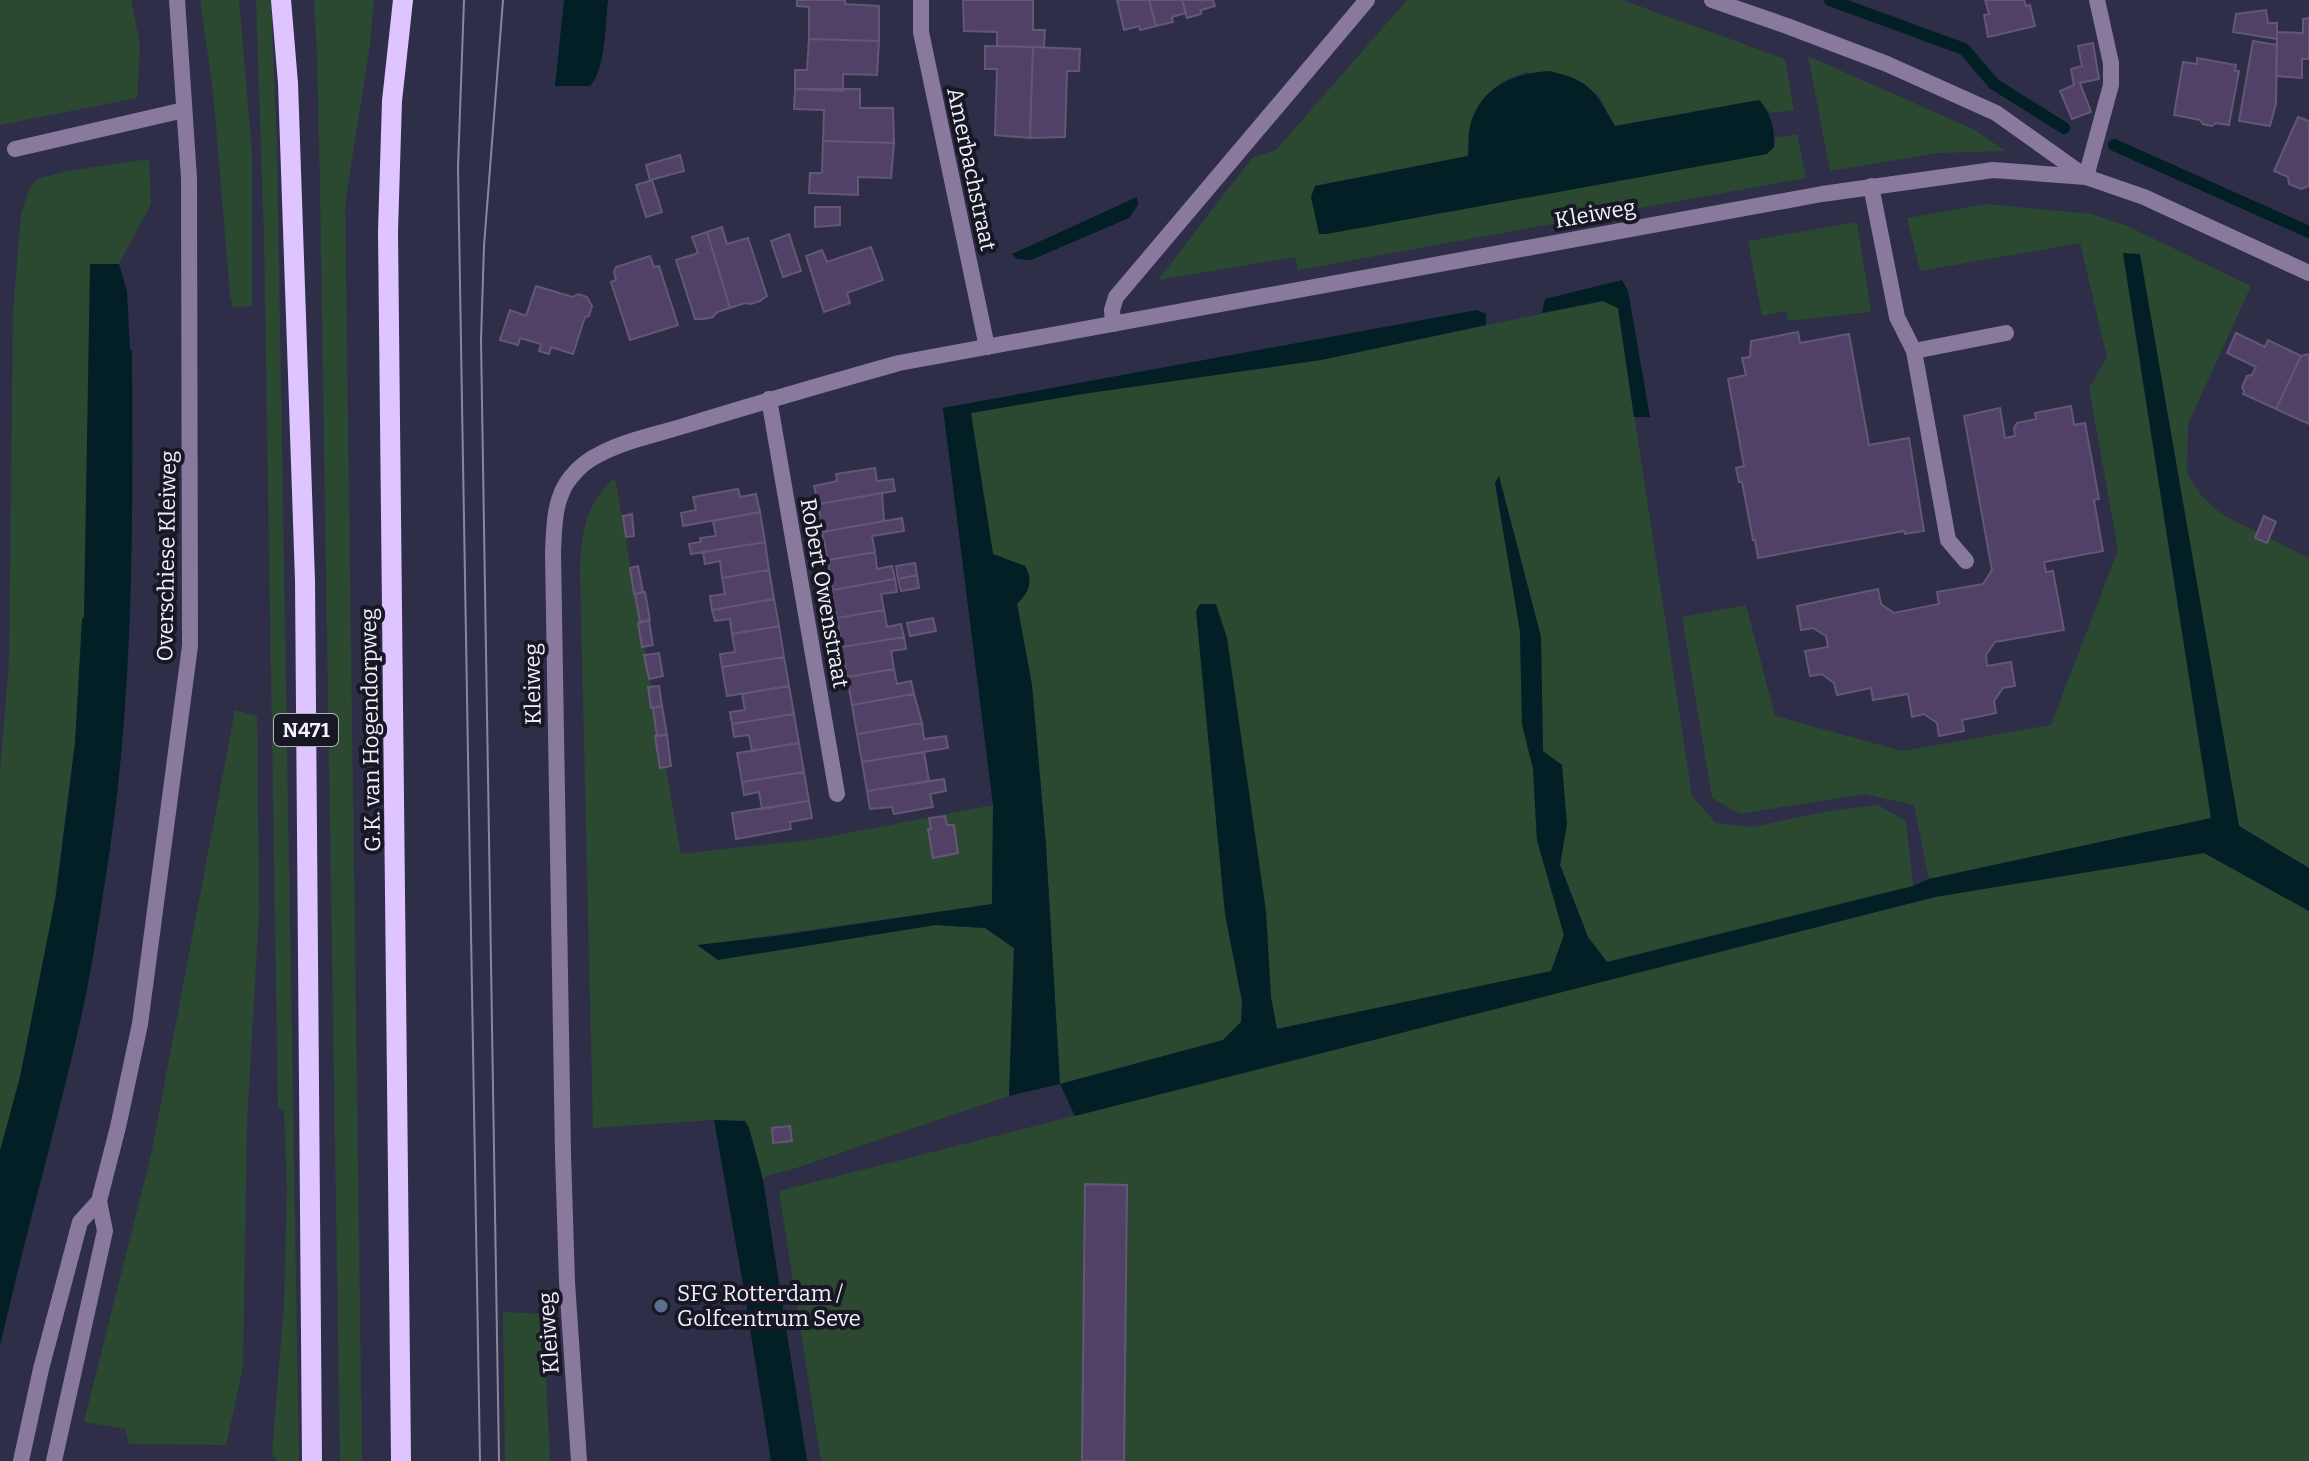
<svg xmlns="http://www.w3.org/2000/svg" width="2309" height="1461" viewBox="0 0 2309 1461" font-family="Bitter,serif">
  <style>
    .green { fill: #2b4930 }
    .water { fill: #011f25 }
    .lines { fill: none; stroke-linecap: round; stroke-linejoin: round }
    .stream { stroke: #011f25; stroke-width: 12 }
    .building { fill: #514166; stroke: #635775; stroke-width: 2 }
    .service { stroke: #897a9d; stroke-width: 16 }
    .minor { stroke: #897a9d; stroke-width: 16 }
    .tertiary { stroke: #897a9d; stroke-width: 16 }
    .primary { stroke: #dec5ff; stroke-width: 20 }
    .tram { stroke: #88889b; stroke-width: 2 }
    .service-dot { fill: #5c6f8a; stroke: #181824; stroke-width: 3 }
    .labels { text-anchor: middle; stroke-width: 8; stroke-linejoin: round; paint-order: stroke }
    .shield { fill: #181824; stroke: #b1b1bc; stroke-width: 2 }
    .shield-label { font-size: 20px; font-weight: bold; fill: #f2f2fd }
    .street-label { font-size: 22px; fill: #f2f2fd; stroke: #181824 }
    .poi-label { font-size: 22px; fill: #f2f2fd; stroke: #181824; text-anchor: start }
  </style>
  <rect width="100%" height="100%" fill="#2e2e49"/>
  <path class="green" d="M0,0h131l9,45 -3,53 -137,27z
    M200,0h39l13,152v154l-19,1 -3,-12 -17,-204z
    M256,0h15l6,150 22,1311h-22l-5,-8 12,-148 3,-115 -3,-80 -6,-2 -14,-870z
    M314,0h60l-4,45 -25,159 17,1257h-22l-20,-1273 -3,-134z
    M1407,0h212l9,2 157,57 9,51 -23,3 -12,-13 -144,26 -17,-32 -72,-22 -21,8 -16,13 -20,40 -1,23 -153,30 459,-39 1,-9 22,-4 9,44 -508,92 -3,-13 -137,23 94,-122 24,-8z
    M1808,56l167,74 30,21 -67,2 -108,18z
    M149,159l2,45 -32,60h-28l-7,353 -9,126 -25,193 -30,141 -20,74v-379l9,-110 4,-350 8,-98 8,-25 8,-10 30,-8z
    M1987,204l105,10 35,12 124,60 -63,138 -1,49 14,22 20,19 88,44v310l-70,-42 -99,-572h-17l88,564 -282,61 -15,-74 -50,-11 -124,20 -28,-16 -30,-181 64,-12 29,111 127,35 149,-26 67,-175 -29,-162 18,-31 -27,-114 -160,28 -13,-53z
    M1857,222l14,90 -83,9 -2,-10 -24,5 -14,-75z
    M1603,301l15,7 74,488 24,27 36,4 77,-16 49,-6 28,16 7,65 -306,76 -19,-25 -28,-73 7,-40 -24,-73 -2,-114 -42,-160 -4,6 25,148 2,93 11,45 4,71 27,95 -13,37 -274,57 -6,-31 -5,-86 -39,-274 -2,276 17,88 -1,20 -18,18 -163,44 -14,-238 -14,-161 -15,-82 8,-37 -32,-11 -22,-142 111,-19 239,-34z
    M615,478l66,376 136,-15 176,-34 -1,99 -294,42 238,-21 49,3 29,20 -5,148 -216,73 -26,7 -4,3 -14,-51 -4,-7 -31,-1 -121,8 -13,-559c1,-35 6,-68 35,-91z
    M235,710l22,6 2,197 -12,209 -4,245 -17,78 -97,-1 -4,-15 -41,-7 67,-267z
    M2205,853l104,58v550h-1488l-42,-270 1156,-294z
    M503,1312l40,2 7,147h-45z"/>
  <path class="water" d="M564,0h44c-3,24 -2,69 -18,86h-35z
    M1550,71c42,10 44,20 65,55l144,-26c12,14 16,28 15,47l-7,7 -440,80h-8l-8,-37 4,-11 153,-30c1,-8 0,-17 1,-25 8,-42 42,-58 81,-60z
    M1137,197l1,8 -9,13 -98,42 -14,-1 -5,-5z
    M2123,253l17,1 99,572 70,42v43l-105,-58 -269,44 -860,219 -15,-32 -51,12 5,-148 -29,-20 -49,-3 -218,35 -21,-15 86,-10 209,-31 1,-99 -50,-397 534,-98 9,4v11l-165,35 -239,34 -111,19 22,141 32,12c9,15 4,26 -8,38l15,81 14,161 14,238 163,-44 18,-18 1,-21 -17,-87 -29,-303 4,-7h16l11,34 39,274 5,86 6,31 274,-58 13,-36 -27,-95 -4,-71 -11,-45 -2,-93 -25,-148 4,-7 42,161 2,114 19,14 5,59 -7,41 28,72 19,25 306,-76 16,-7 282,-61z
    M90,264h29l8,27 3,59 2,1c1,177 2,355 -27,530 -7,46 -14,92 -24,137 -25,110 -56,218 -81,328v-195l20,-74 36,-182 19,-152 7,-124 2,-2z
    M1622,280l6,11 22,126h-16l-16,-109 -15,-7 -61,12 3,-14z
    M714,1120l31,1 4,7 14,52 44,281h-36l-27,-171z"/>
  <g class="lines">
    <path class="stream" d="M1830,0l134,49 30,35 70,44
      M2114,145l195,87"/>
  </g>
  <path class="building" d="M797,0h48v4l34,2v35l-70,-2v-32l-12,-1z
    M963,0h70v30h12l-1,17 -47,-1v-14l-33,-1z
    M1117,0h32l7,26 -16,4 -1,-4 -15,4z
    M1149,0h33l4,13 -14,4 1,5 -17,4z
    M1182,0h31l2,6 -14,4v4l-14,4z
    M1985,0h39l2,6 4,-1 5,21 -47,11 -4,-22 5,-1z
    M2266,10l2,13h9v16l-44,-7 3,-18z
    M2309,18v41h-7v19l-26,-2 1,-44 26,1v-14z
    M809,39l70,2 -2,34 -34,-1v17l-48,-2v-19h12z
    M2253,41l24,4 -1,58 -6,23 -31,-5z
    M2093,43l6,36 -19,4 11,29 -19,7 -12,-28 14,-6 -3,-16 11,-3 -4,-20z
    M985,46l48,1 -3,91 -35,-3 2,-66h-12z
    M1033,47l47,2 -1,22h-12l-2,66 -35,1z
    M2197,58l39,7 -1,6h4l-10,54 -13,-2 -4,3 -9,-2 -3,-4 -26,-5 9,-53 14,2z
    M795,89h65v19h33l1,35 -71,-2 1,-31 -30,-1z
    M2298,117l11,4v65l-8,3 -12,-5 -1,-7 -14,-6z
    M823,141l71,2 -3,35 -33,-1v18l-49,-2 1,-20h12z
    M680,155l4,16 -34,9 -4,-15z
    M652,180l10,32 -16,5 -10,-32z
    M815,207h25v18l-25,2z
    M722,227l5,17 21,-6 19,58 -7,5 -9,3 -6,-1 -15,5 -23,-76z
    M707,232l23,76 -13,4 -4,5 -9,2h-9l-19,-59 22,-7 -6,-16z
    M789,234l12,37 -18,6 -12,-36z
    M871,247l12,33 -36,13 3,10 -26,9 -18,-56 16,-6 5,12z
    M650,256l4,11 5,-1 19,59 -48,15 -19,-58 5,-2 -2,-8 2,-5z
    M536,286l37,11 5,-3 9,3 5,9 -3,10 -4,1 -12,37 -22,-7 -2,7 -10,-3 2,-7 -21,-6 -2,7 -18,-5 10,-30 16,6z
    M1798,332l2,11 49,-9 20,111 40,-7 15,93 -19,3 -1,-3 -146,27 -3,-18h-2l-11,-58h-3l-3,-14 8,-2 -16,-87 18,-4 -4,-17 8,-1 1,-16z
    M2236,333l29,14 3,-7 33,16 -25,53 -33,-15 1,-3 -2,-4 5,-11 5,-1 4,-8 -29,-14z
    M2307,354l2,1v69l-33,-15 25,-53z
    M2071,406l3,19 11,-2 14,76 -5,1 9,51 -59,11 2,10 7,-1 11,59 -69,12 -9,13 1,11 24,-4 4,24 -12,2 -9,13 2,12 -34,7 2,11 -25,5 -2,-13 -13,-9 -12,3 -4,-23 -35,6 -2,-12 -34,7 -3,-12 -12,-9 -12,2 -5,-25 23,-4 -2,-11 -13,-8 -12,2 -4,-24 81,-17 3,15 13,9 45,-9 -2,-12 46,-8 9,-14 -28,-154 36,-8 5,30 10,-2 -1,-8 3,-5 19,-4 -1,-6z
    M875,468l2,13 16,-2 2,12 -77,13 -4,-18 23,-5 -1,-7z
    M738,489l2,8 16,-3 4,18 -77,14 -2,-13 15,-3 -3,-13z
    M882,493l2,28 -62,11 -4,-28z
    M760,512l5,30 -74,12 -2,-10 12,-2 -1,-4 16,-2 -3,-15z
    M632,514l2,22 -8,1 -3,-21z
    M2264,516l12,6 -9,21 -12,-5z
    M902,518l2,13 -32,5 3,16 -47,8 -6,-28z
    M765,542l4,28 -47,8 -2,-17 -15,3 -2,-12z
    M875,552l2,17 15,-3 3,13 -63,11 -4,-30z
    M915,563l2,12 -19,4 -2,-13z
    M638,566l5,26 -9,2 -4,-26z
    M769,570l5,29 -62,11 -2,-14 15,-2 -3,-16z
    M917,575l2,13 -18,3 -3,-12z
    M895,579l2,13 -16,2 3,16 -47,8 -5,-28z
    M645,592l5,28 -10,2 -5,-28z
    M774,599l5,27 -47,8 -2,-15 -15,2 -3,-11z
    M884,610l3,17 14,-3 3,13 -62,10 -5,-29z
    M933,618l3,13 -26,5 -3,-13z
    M649,621l4,24 -11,2 -4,-24z
    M779,626l5,31 -62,10 -2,-13 15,-2 -3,-18z
    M904,637l2,12 -15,2 3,18 -47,8 -5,-30z
    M659,653l4,23 -14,3 -5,-24z
    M784,657l5,29 -62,10 -5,-29z
    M894,669l3,15 14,-3 3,13 -62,11 -5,-28z
    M659,686l3,20 -11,2 -3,-21z
    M789,686l5,28 -62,10 -2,-12 15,-2 -3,-16z
    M914,694l8,29 -65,11 -5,-29z
    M662,706l5,29 -10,1 -4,-28z
    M794,714l5,29 -47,8 -3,-16 -15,2 -2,-13z
    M922,723l2,16 22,-3 2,12 -86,14 -5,-28z
    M667,735l4,31 -11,2 -5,-32z
    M799,743l5,29 -62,10 -5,-29z
    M924,752l5,29 -62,10 -5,-29z
    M804,772l5,29 -47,8 -3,-17 -15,3 -2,-13z
    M944,779l2,12 -16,3 3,13 -39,7 -2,-7 -22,2 -3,-18z
    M809,801l3,17 -22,4 1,7 -55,10 -4,-26z
    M945,816l2,9h7l4,28 -25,5 -5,-29h3l-2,-11z
    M790,1126l2,15 -19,2 -1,-15z
    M1085,1184l42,1 -3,276h-42z"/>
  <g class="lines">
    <path class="service" d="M1871,186l26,131 17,34 34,189 18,21
      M1914,351l92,-18"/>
    <path class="minor" d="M921,0v32l66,315
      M1712,0l75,26 100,38 109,49 90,64 25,-92v-22l-14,-63
      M15,149l169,-39
      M1113,324l-1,-14 4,-13 251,-297
      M769,399l68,395
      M21,1461l20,-92 39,-147 19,-21
      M54,1461l51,-230 -6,-30 19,-74 22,-103 50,-378 -1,-468 -12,-178"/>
    <path class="tertiary" d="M579,1461l-12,-179 -4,-128 -10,-601c1,-26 1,-56 18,-76 8,-10 18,-18 29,-23 26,-14 59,-20 87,-29 71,-22 141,-42 212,-62l923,-169 171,-24 93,7 58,20 165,76"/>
    <path class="primary" d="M281,0l7,83 17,497 7,881
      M401,1461l-13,-1230 4,-130 11,-101"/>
    <path class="tram" d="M464,0l-6,167 22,1294
      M499,1461l-18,-1121 3,-94 19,-246"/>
  </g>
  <circle class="service-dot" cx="661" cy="1306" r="8"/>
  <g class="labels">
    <rect class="shield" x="274" y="714" width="64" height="32" rx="6"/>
    <g class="shield-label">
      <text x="306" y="737">N471</text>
    </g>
    <g class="street-label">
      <text transform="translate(972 169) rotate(78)" y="8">Amerbachstraat</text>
      <text transform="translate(1595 213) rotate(-10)" y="8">Kleiweg</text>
      <text transform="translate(166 556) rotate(-89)" y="8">Overschiese Kleiweg</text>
      <text transform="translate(825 593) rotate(80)" y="8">Robert Owenstraat</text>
      <text transform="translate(532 684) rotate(-91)" y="8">Kleiweg</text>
      <text transform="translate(370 730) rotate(-91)" y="8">G.K. van Hogendorpweg</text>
      <text transform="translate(548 1333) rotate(-94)" y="8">Kleiweg</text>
    </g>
    <g class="poi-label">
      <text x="677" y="1301">SFG Rotterdam /<tspan x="677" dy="25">Golfcentrum Seve</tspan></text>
    </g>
  </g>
</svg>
